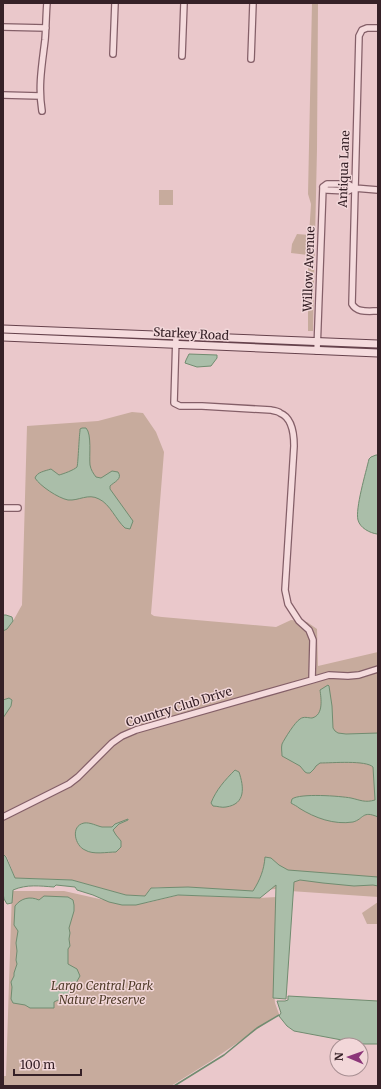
<svg xmlns="http://www.w3.org/2000/svg" width="381" height="1089" viewBox="0 0 381 1089" font-family="Merriweather,serif">
  <style>
    .green { fill: #c7ab9d }
    .water { fill: #aabea9; stroke: #718c70 }
    .lines { fill: none; stroke-linecap: round; stroke-linejoin: round }
    .stream { stroke: #718c70; stroke-width: 1.5 }
    .street-casing { stroke: #845f68; stroke-width: 8 }
    .secondary-casing { stroke: #66424c; stroke-width: 9 }
    .street { stroke: #f5dbdd; stroke-width: 5.5 }
    .secondary { stroke: #f5dbdd; stroke-width: 7 }
    .labels { text-anchor: middle; stroke-width: 3; stroke-linejoin: round; paint-order: stroke }
    .street-label { font-size: 12px; fill: #362127; stroke: #f2d7d9 }
    .park-label { font-size: 12px; font-style: italic; fill: #503c2a; stroke: #f2d7d9 }
  </style>
  <rect width="100%" height="100%" fill="#eac8cb"/>
  <path class="green" d="M312,3h6l-1,146 -4,182h-5v-76l-17,-2 1,-9 5,-10 12,1 2,-31 -3,-10z
    M159,190h14v15h-14z
    M132,412l11,1 13,19 8,20 -13,162 3,2 8,1 114,10 15,-7 16,2 10,7 1,37 60,-14v245l-88,-6 -14,-2 -27,2 -91,-4 -7,1 -6,8 -19,-1 -54,-15 -57,-2 -8,-21 -4,-3v-223c9,-5 14,-18 19,-26l5,-179 71,-5z
    M12,891h52l40,9 42,3 33,-8 79,3 19,-1 -3,96 1,10 4,11 -68,47 -40,25h-168v-10h3z
    M378,902v22h-11l-5,-11z"/>
  <path class="water" d="M189,354l28,1v3l-6,8 -14,1 -12,-4 1,-3z
    M82,428h4c6,6 3,28 4,37 1,5 3,8 6,12l5,1 11,-7 6,1c5,7 -4,10 -8,14v3l23,32 -3,8 -5,-1c-9,-8 -15,-24 -26,-29 -11,-6 -20,2 -31,1 -10,-2 -28,-14 -33,-22 2,-6 10,-7 16,-9l8,6c4,-1 15,-5 18,-8 1,-2 2,-30 3,-36v-2z
    M376,455h2v79h-1c-7,-1 -17,-6 -19,-14 -3,-11 8,-48 11,-61l2,-2z
    M3,615h3l6,2 1,4 -6,8 -4,2z
    M328,685l1,1 3,20 1,22 2,3 3,2 8,1 32,-1v84c-16,-7 -14,2 -25,5 -19,3 -38,-4 -54,-14 -2,-2 -5,-3 -8,-5l1,-4c8,-6 48,-3 59,-1 9,2 14,5 24,2l-2,-33c-7,-7 -41,-4 -53,-4l-4,3 -2,3 -4,4h-3l-2,-1 -5,-6 -18,-10c0,-4 -1,-8 0,-12 3,-6 13,-22 18,-25 4,-3 8,-1 12,-1 12,-3 9,-20 8,-28z
    M9,698l3,2 -1,6 -8,12v-18z
    M235,770l4,2c5,15 7,32 -13,35 -4,1 -9,-1 -13,-1l-2,-3c5,-13 14,-23 24,-33z
    M128,819v1l-9,4 -6,6 3,5 5,6v6l-5,5c-9,0 -23,3 -31,-2 -10,-4 -15,-24 -1,-27 6,-1 13,3 18,4 3,0 7,0 10,0l3,-3z
    M3,854l3,3 9,21 57,2 54,15 19,1 6,-8 37,-1 65,4c7,-11 11,-21 12,-34l6,1 8,7 9,5 90,7v9l-5,-1 -19,1 -31,-3 -23,-3 -6,2 -8,117 -13,-1 3,-113 -16,13 -82,-3 -42,10h-14l-13,-3 -16,-7 -16,-5 -2,-3 -19,-2 -2,2c-14,-1 -27,-3 -41,3l-1,13 -5,1 -3,-5 -1,-6z
    M44,896l24,1 5,3 1,5v6l-5,17 1,5 -1,6 1,7 -2,3v15l9,5 3,7 -4,7 -2,1 -7,16 -2,1 -2,-1 -3,1 -2,-1 -4,2v6h-24l-5,-3 -12,-2 -2,-4 1,-12 -1,-5 3,-6v-3l3,-9 -1,-4 1,-9 -1,-8 2,-12 -4,-6 1,-19c6,-8 15,-10 24,-6z
    M288,996l90,5v43h-15l-69,-13 -7,-5 -8,-10 2,-3 -4,-12h8l3,-1z"/>
  <g class="lines">
    <path class="stream" d="M174,1086l50,-31 33,-27 22,-13"/>
    <defs>
      <path id="street" d="M3,27l43,1
        M378,28h-11l-5,2 -3,6 -7,268c5,9 16,7 26,7
        M113,54l2,-51
        M182,56l2,-53
        M251,59l2,-56
        M3,95l37,1
        M42,111c-4,-25 0,-46 3,-71 1,-12 1,-25 2,-37
        M323,187l4,3 21,1 6,-3 24,2
        M323,187l4,-3h21l6,4
        M317,351l6,-164
        M3,508h15
        M312,680l17,-5 19,1 11,-1 19,-6
        M3,817l66,-33 9,-7 34,-34 10,-7 14,-6 176,-50 1,-40 -4,-10 -10,-9 -11,-17 -3,-14 9,-144c0,-11 -1,-28 -14,-33 -2,-2 -6,-2 -9,-3l-69,-4h-22l-6,-3 2,-67"/>
      <path id="secondary" d="M3,329l375,15
        M3,337l375,16"/>
    </defs>
    <use href="#street" class="street-casing"/>
    <use href="#secondary" class="secondary-casing"/>
    <use href="#street" class="street"/>
    <use href="#secondary" class="secondary"/>
  </g>
  <g class="labels">
    <g class="street-label">
      <text transform="translate(344 169) rotate(-88)" y="4">Antiqua Lane</text>
      <text transform="translate(309 269) rotate(-88)" y="4">Willow Avenue</text>
      <text transform="translate(191 334) rotate(3)" y="4">Starkey Road</text>
      <text transform="translate(179 707) rotate(-17)" y="4">Country Club Drive</text>
    </g>
    <g class="park-label">
      <text x="102" y="990">Largo Central Park<tspan x="102" dy="14">Nature Preserve</tspan></text>
    </g>
  </g>
  <rect width="381" height="1089" fill="none" stroke="#362127" stroke-width="8"/>
  <g transform="translate(349 1057) rotate(272)"><circle r="19" fill="#f2d7d9" stroke="#a78e92"/>
  <path d="M0-3L7 15L0 10L-7 15Z" fill="#8c3679"/>
  <text y="-6" font-size="11" font-weight="bold" text-anchor="middle" fill="#362127">N</text>
  </g>
  <path d="M14 1069v6h67v-6" fill="none" stroke="#362127" stroke-width="2"/>
  <text x="20" y="1069" font-size="12" fill="#362127" stroke="#f2d7d9" stroke-width="3" paint-order="stroke">100 m</text>
</svg>
